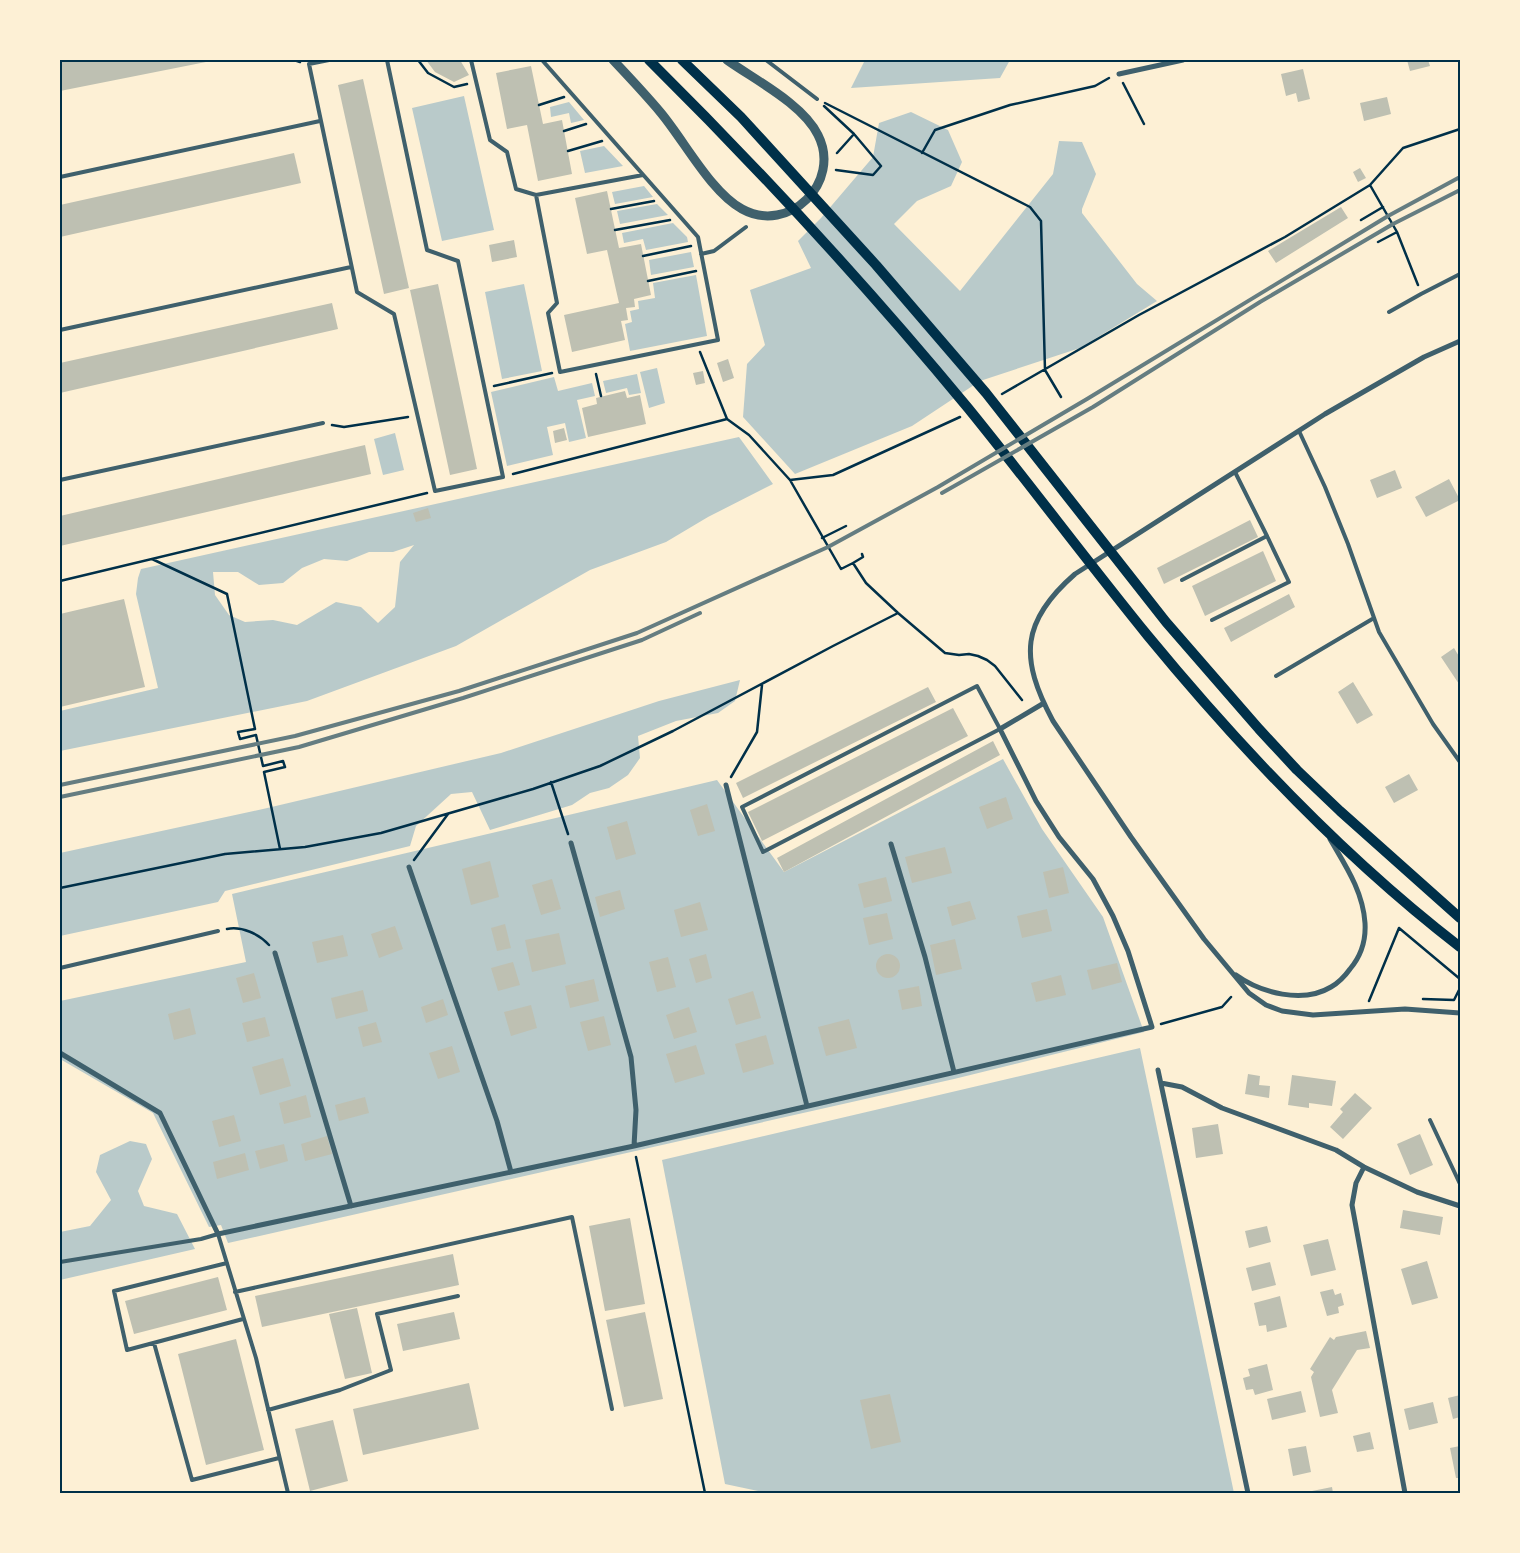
<svg xmlns="http://www.w3.org/2000/svg" width="1520" height="1553" viewBox="0 0 1520 1553" font-family="Montserrat,sans-serif">
  <style>
    .green { fill: #b9caca; fill-rule: evenodd }
    .building { fill: #bec0b2 }
    .lines { fill: none; stroke-linecap: round; stroke-linejoin: round }
    .path { stroke: #003049; stroke-width: 2.5 }
    .service { stroke: #3f606c; stroke-width: 4 }
    .minor { stroke: #3f606c; stroke-width: 5 }
    .tertiary { stroke: #3f606c; stroke-width: 9 }
    .secondary { stroke: #003049; stroke-width: 10 }
    .rail { stroke: #657d81; stroke-width: 4 }
    .neatline { fill: none; stroke: #003049; stroke-width: 2 }
  </style>
  <rect width="100%" height="100%" fill="#fdf0d5"/>
  <path class="green" d="M865,60h145l-10,18 -149,10z
    M464,96l30,134 -52,11 -30,-133z
    M569,102l15,18 -13,3 -2,-10 -18,4 -1,-10z
    M911,112l37,18 14,32 -11,24 -34,15 -23,23 66,67 93,-117 6,-33 23,1 14,32 -14,35v4l55,71 20,17 -77,47 -100,33 -68,45 -117,48 -52,-57 4,-53 18,-19 -15,-55 61,-22 -13,-27 23,-23 52,-61 6,-34z
    M604,146l19,20 -38,7 -5,-22z
    M644,186l9,11 -38,7 -3,-12z
    M657,204l11,11 -48,9 -3,-13z
    M673,223l14,14 1,5 -42,8 -3,-11 -19,4 -2,-10z
    M691,252l3,15 -43,8 -2,-15z
    M696,275l11,61 -77,15 -5,-27 7,-2 -2,-11 9,-2 -1,-8 17,-3 -2,-15z
    M524,284l18,87 -40,8 -17,-87z
    M657,368l8,35 -16,5 -9,-36z
    M637,374l4,19 -12,2 -2,-7 -21,5 -3,-12z
    M554,377l4,14 34,-8 3,13 -18,4 9,38 -17,4 -4,-19 -18,4 6,28 -46,11 -16,-74z
    M395,433l9,37 -21,5 -9,-36z
    M739,437l34,47 -65,33 -42,25 -76,28 -134,76 -149,55 -247,50v-40l98,-23 -22,-94 2,-16 3,-9zM414,545l-14,17 -5,45 -17,16 -17,-16 -25,-5 -39,23 -24,-5 -28,2 -16,-7 -14,-20 -2,-23h25l21,13 24,-2 19,-15 22,-9 23,2 22,-9h24z
    M740,680l-5,21 -17,12 -42,8 -38,15 2,22 -12,17 -19,13 -19,5 -18,12 -82,25 -18,-38 -21,2 -35,32 -6,20 -185,45 -7,11 -158,34v-83l203,-44 238,-56 158,-52z
    M1003,759l39,70 61,88 41,115 -190,47 -726,164 -7,-18 -12,2 -56,-114 -93,-54v-58l186,-39 -14,-68 485,-114 67,92z
    M1140,1048l94,445h-467l-42,-9 -63,-324z
    M130,1141l16,3 6,15 -14,32 6,15 33,8 18,35 -135,31v-48l30,-6 21,-26 -15,-28 4,-17z"/>
  <path class="building" d="M71,60h140v1l-151,30v-29z
    M426,60h34l9,15 -15,7 -19,-10z
    M1407,60h21l2,6 -20,5z
    M531,66l12,58 19,-4 10,54 -34,7 -11,-56 -20,4 -11,-56z
    M1303,69l7,30 -12,3 -2,-9 -10,3 -5,-22z
    M363,79l46,209 -25,6 -46,-209z
    M1387,97l4,17 -27,7 -4,-18z
    M294,153l7,30 -241,54v-32z
    M1360,168l6,10 -8,4 -5,-10z
    M607,191l12,57 22,-4 10,51 -17,4 1,8 -9,1 2,12 -7,1 4,19 -53,12 -8,-37 55,-12 -12,-53 -20,4 -12,-56z
    M1341,207l7,11 -72,45 -8,-12z
    M514,240l3,17 -25,5 -3,-17z
    M438,284l39,185 -27,6 -40,-185z
    M332,303l6,26 -278,64v-30z
    M728,359l6,19 -11,4 -6,-19z
    M703,371l2,12 -9,2 -3,-12z
    M625,391l2,7 13,-3 6,29 -58,13 -6,-29 15,-4 -1,-6z
    M564,428l3,12 -12,3 -2,-12z
    M365,445l6,29 -311,72v-30z
    M1395,470l7,18 -25,10 -7,-18z
    M1449,479l11,21 -34,17 -11,-20z
    M428,508l3,10 -15,4 -3,-9z
    M1250,520l8,17 -94,47 -7,-16z
    M1263,551l13,30 -71,35 -13,-30z
    M1289,594l6,13 -64,35 -7,-14z
    M124,599l21,88 -85,20v-93z
    M1454,648l6,10v25l-1,1 -18,-27z
    M1353,682l20,33 -16,9 -19,-32z
    M928,687l8,15 -193,96 -7,-15z
    M953,708l15,28 -206,105 -14,-29z
    M993,741l7,14 -216,117 -7,-14z
    M1409,774l9,16 -24,13 -9,-16z
    M1006,797l7,22 -26,10 -8,-22z
    M707,804l8,27 -17,5 -8,-26z
    M627,821l9,33 -20,6 -9,-33z
    M945,847l7,26 -40,10 -7,-26z
    M490,861l9,36 -28,8 -9,-36z
    M1063,867l6,26 -20,5 -6,-26z
    M886,877l6,24 -28,7 -6,-24z
    M552,879l9,30 -20,6 -9,-30z
    M620,890l5,19 -25,8 -5,-20z
    M970,901l6,18 -24,7 -5,-19z
    M700,902l8,28 -27,7 -7,-27z
    M1047,909l5,22 -30,7 -5,-22z
    M887,913l6,26 -24,6 -6,-27z
    M505,924l6,24 -14,3 -6,-23z
    M395,926l8,23 -24,9 -8,-24z
    M559,933l7,31 -34,8 -7,-32z
    M343,935l5,21 -31,7 -5,-21z
    M955,939l7,30 -26,6 -6,-30z
    M876 966a12 12 0 1 1 24 0a12 12 0 1 1-24 0Z
    M706,954l6,24 -16,5 -7,-24z
    M668,957l8,30 -19,5 -8,-30z
    M513,962l7,23 -22,6 -7,-23z
    M1117,963l5,19 -30,8 -5,-20z
    M254,973l7,25 -18,5 -7,-25z
    M1061,975l5,20 -30,7 -5,-19z
    M594,979l5,22 -29,7 -5,-22z
    M919,986l3,20 -20,4 -4,-20z
    M363,990l5,21 -32,8 -5,-21z
    M753,991l8,27 -25,7 -8,-26z
    M443,999l5,16 -22,8 -5,-16z
    M531,1005l6,23 -26,8 -7,-24z
    M689,1007l8,25 -23,7 -8,-24z
    M190,1008l6,26 -22,6 -6,-26z
    M604,1016l7,29 -23,6 -8,-29z
    M265,1017l5,19 -23,6 -5,-19z
    M849,1019l8,29 -31,8 -8,-29z
    M376,1022l6,20 -19,5 -5,-20z
    M766,1035l8,29 -31,9 -8,-29z
    M696,1045l9,29 -30,9 -9,-29z
    M452,1046l8,26 -22,7 -9,-26z
    M283,1058l8,28 -31,9 -8,-28z
    M1248,1074l12,2 -1,9 11,1 -1,12 -24,-4z
    M1292,1075l44,6 -4,25 -23,-3v5l-21,-3z
    M1355,1093l17,15 -29,31 -13,-12 13,-15 -3,-3z
    M306,1095l5,22 -27,7 -5,-21z
    M365,1097l4,16 -30,8 -4,-16z
    M234,1115l7,26 -22,6 -7,-26z
    M1218,1124l5,30 -27,4 -4,-30z
    M1420,1134l13,31 -23,10 -13,-31z
    M327,1136l5,18 -27,7 -4,-17z
    M284,1144l4,17 -28,8 -5,-18z
    M245,1153l4,17 -32,9 -4,-17z
    M1403,1210l40,7 -3,18 -40,-7z
    M630,1218l15,86 -40,7 -16,-85z
    M1267,1226l4,16 -22,6 -4,-17z
    M1328,1239l8,31 -25,6 -8,-31z
    M453,1254l6,31 -197,42 -7,-31z
    M1427,1261l11,37 -26,7 -11,-36z
    M1270,1262l6,23 -24,6 -6,-23z
    M218,1277l9,33 -93,24 -9,-33z
    M1333,1289l2,6 6,-2 3,12 -6,2 1,6 -12,3 -7,-24z
    M1280,1296l7,31 -20,5 -1,-7 -7,1 -5,-23z
    M357,1308l15,65 -27,6 -16,-65z
    M454,1312l6,27 -57,12 -6,-27z
    M645,1312l18,87 -39,8 -18,-87z
    M1366,1331l4,17 -13,2 -25,40 6,23 -18,4 -9,-40 3,-5 -4,-3 20,-32 4,3 2,-3z
    M236,1339l28,111 -58,15 -28,-111z
    M1267,1364l6,26 -18,5 -2,-6 -7,1 -3,-12 7,-2 -2,-7z
    M469,1383l10,46 -116,26 -10,-46z
    M1301,1391l5,21 -34,8 -5,-21z
    M890,1394l11,48 -30,7 -11,-49z
    M1460,1395v22l-7,2 -5,-21z
    M1433,1402l5,21 -29,7 -5,-21z
    M333,1420l15,61 -38,10 -15,-62z
    M1370,1432l4,17 -17,3 -4,-16z
    M1306,1446l5,26 -18,4 -5,-27z
    M1460,1446v32h-4l-6,-30z
    M1332,1487l1,6h-26v-1z"/>
  <g class="lines">
    <path class="path" d="M294,60l6,2
      M418,60l10,13 26,14 13,-3
      M1123,83l21,41
      M825,103l205,104 11,14 4,149 16,27
      M539,105l25,-8
      M824,106l30,28 27,32 -8,9 -37,-5
      M564,131l22,-7
      M568,151l34,-10
      M837,153l17,-19
      M922,153l13,-23 75,-25 85,-19 14,-8
      M1370,185l27,47 21,53
      M611,209l43,-8
      M1361,220l22,-13
      M615,230l55,-10
      M1378,242l19,-10
      M643,256l48,-10
      M648,281l48,-10
      M700,352l27,67 22,16 41,45 51,89 12,-6 13,20 32,30 47,40 14,2 10,-1 9,2 9,4 8,6 27,34
      M596,374l5,22
      M494,386l58,-13
      M1002,394l137,-79 146,-78 85,-52 33,-37 57,-19
      M332,425l12,2 64,-10
      M513,474l214,-55
      M790,480l43,-5 127,-58
      M822,538l24,-12
      M152,559l75,35 28,135 -17,3 2,7 16,-4 7,31 20,-5 2,6 -21,5 16,77
      M853,563l10,-6 -1,-3
      M60,581l367,-88
      M731,777l26,-45 5,-47
      M551,782l17,52
      M414,860l34,-46
      M60,888l165,-34 80,-7 76,-14 152,-44 67,-23 73,-35 160,-85 65,-33
      M227,929c15,-3 32,5 42,16
      M1423,999l31,1 6,-12
      M1369,1001l30,-73 61,51
      M1161,1024l61,-17 9,-10
      M636,1157l69,336"/>
    <path class="service" d="M329,60l-20,4 48,228 37,22 41,177 68,-14 -45,-216 -31,-11 -40,-190
      M471,60l19,80 17,12 9,37 20,6 21,108 -9,10 12,59 158,-32 -20,-103 -156,-177
      M766,60l51,39
      M60,177l260,-56
      M536,195l107,-20
      M701,254l13,-3 32,-24
      M1389,312l32,-18 39,-20
      M60,330l291,-63
      M1299,431l26,56 23,57 31,88 54,92 27,38
      M60,480l263,-57
      M1182,580l85,-44 -32,-64
      M1212,620l77,-38 -22,-46
      M1276,676l98,-58
      M977,686l23,43 -237,123 -21,-45z
      M60,968l158,-37
      M1430,1120l30,64
      M60,1262l141,-23 17,-5 38,124 32,135
      M227,1263l-113,28 13,59 116,-31
      M235,1292l337,-75 40,192
      M154,1343l38,137 87,-22
      M268,1410l72,-20 51,-20 -14,-56 81,-18"/>
    <path class="minor" d="M1119,74l64,-14
      M1460,341l-36,16 -99,57 -250,160c-54,47 -56,84 -22,147l78,116 73,102 45,54 17,12 16,6 31,4 92,-6 55,4
      M726,785l81,321
      M571,843l60,214 5,53 -2,36
      M891,844l34,113 29,115
      M409,867l88,254 14,51
      M275,953l76,253
      M1236,975c25,18 67,29 95,12 7,-4 14,-11 19,-18 11,-13 16,-29 15,-46 -2,-32 -20,-58 -35,-84
      M60,1053l100,60 58,121 416,-88 518,-119 -24,-76 -15,-35 -20,-37 -34,-42 -23,-36 -36,-72 44,-26
      M1158,1070l90,423
      M1161,1083l21,4 40,21 114,42 28,17 53,25 43,14
      M1364,1167l-8,16 -4,22 53,288"/>
    <path class="tertiary" d="M613,60c16,17 33,35 48,53 24,29 50,79 81,96 47,26 100,-27 76,-74 -15,-31 -63,-55 -91,-75"/>
    <path class="secondary" d="M649,60c112,111 219,227 319,348 61,75 119,153 180,228 93,113 195,221 312,311
      M682,60l59,57 135,148 110,128 180,229 93,107 38,41 43,41 120,107"/>
    <path class="rail" d="M942,493l151,-86 167,-105 133,-78 67,-34
      M60,785l235,-49 164,-45 178,-58 191,-86 110,-60 149,-88 301,-183 72,-39
      M60,797l239,-50 164,-49 179,-58 58,-27"/>
  </g>
  <rect width="1520" height="1553" fill="none" stroke="#fdf0d5" stroke-width="122"/>
  <rect x="61" y="61" width="1398" height="1431" class="neatline"/>
</svg>
